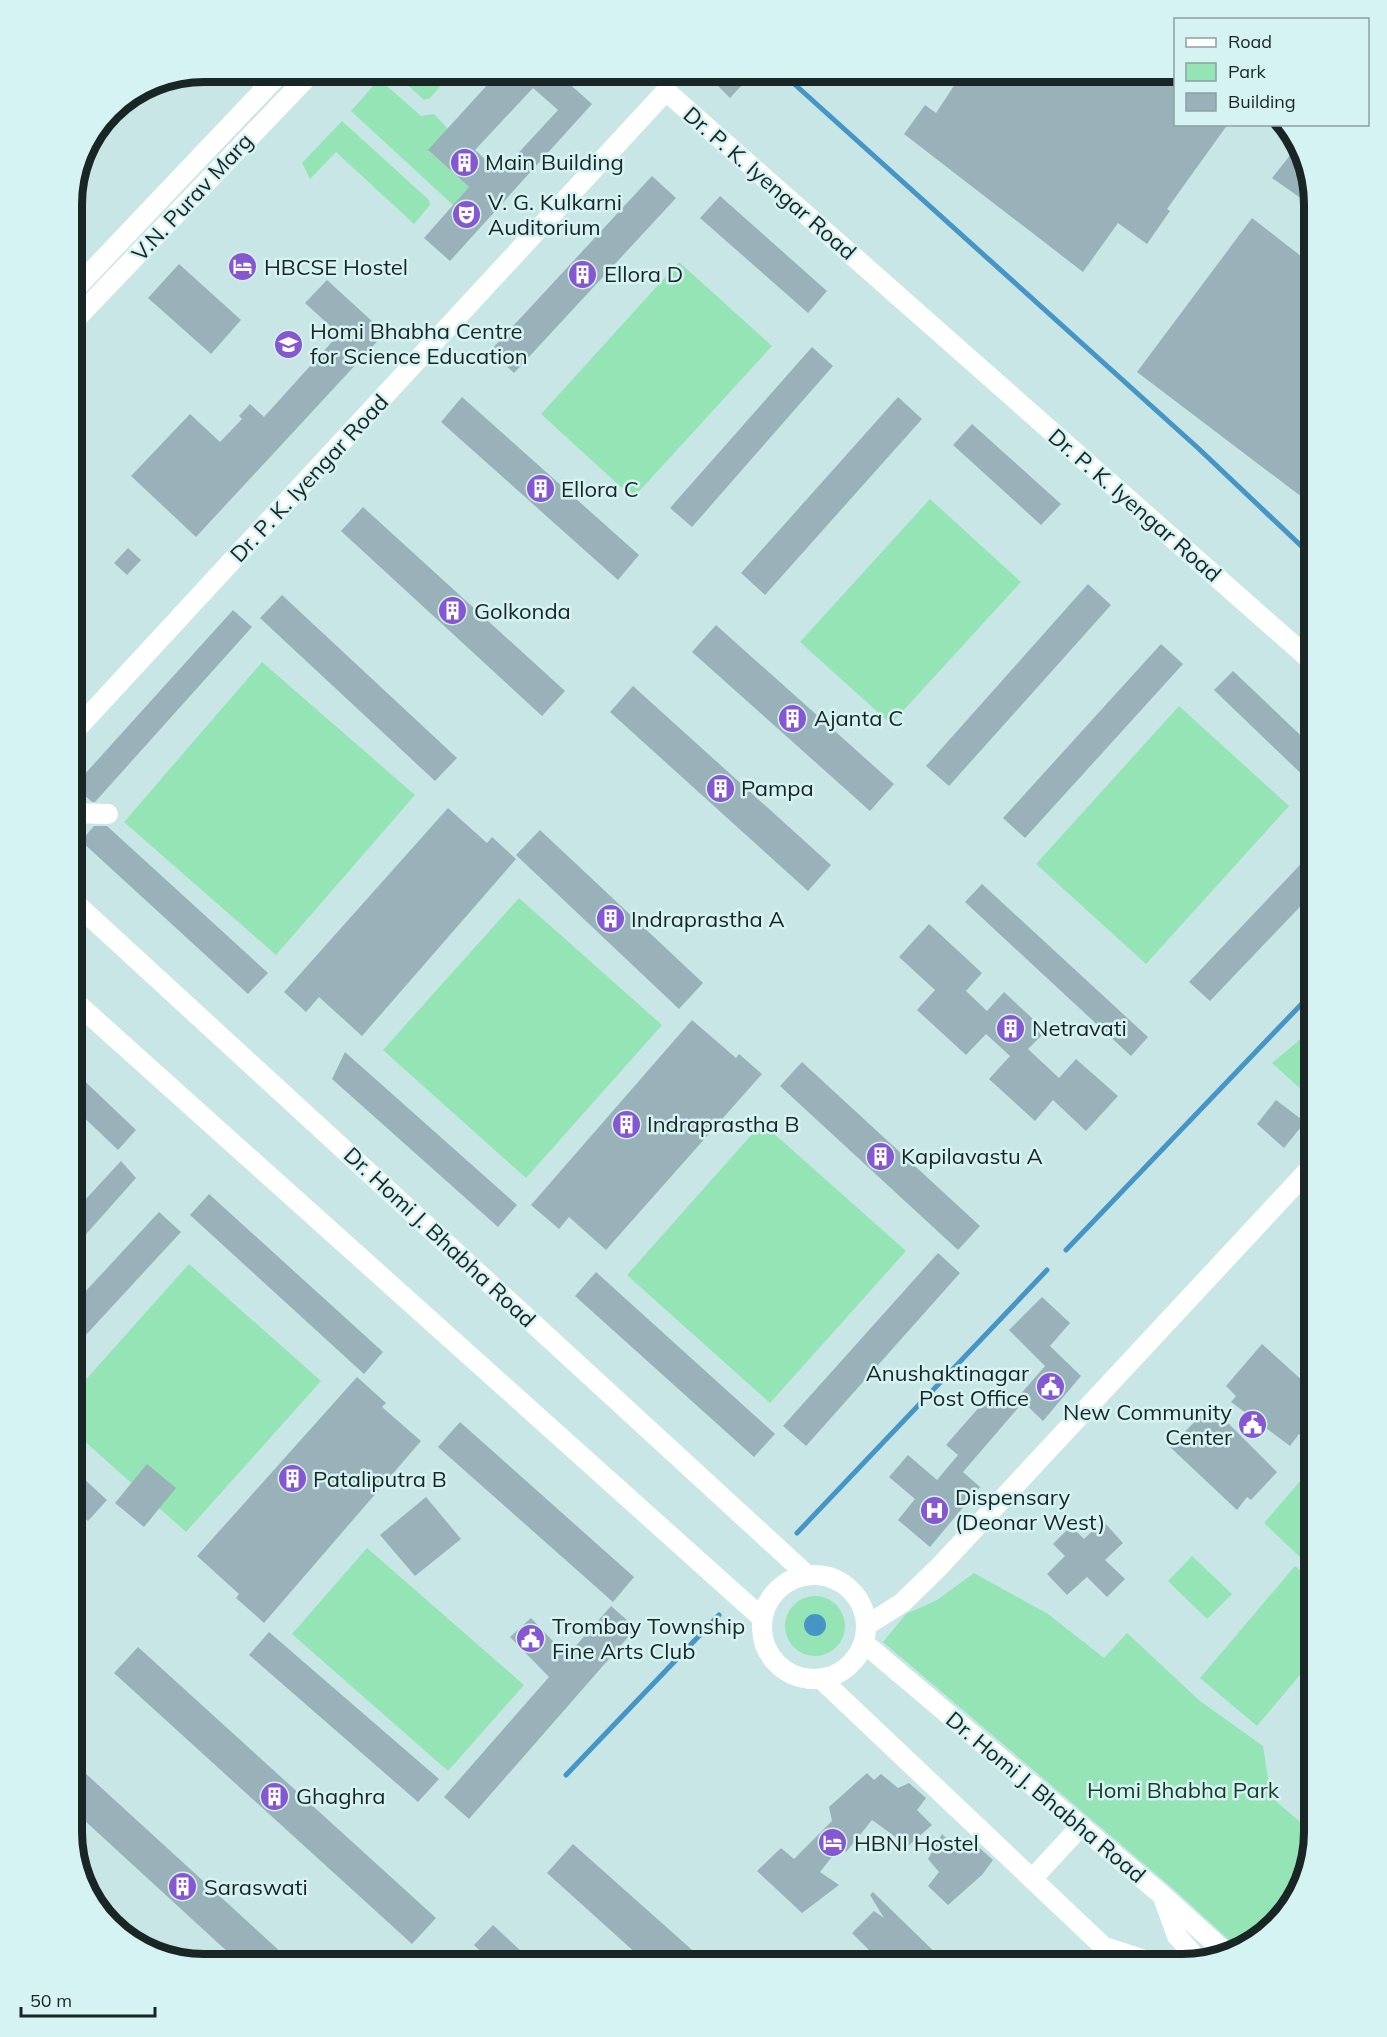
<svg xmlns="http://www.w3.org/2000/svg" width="1387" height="2037" viewBox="0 0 1387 2037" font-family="Mulish,sans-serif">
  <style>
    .green { fill: #95e4b5 }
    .water { fill: #4695c5 }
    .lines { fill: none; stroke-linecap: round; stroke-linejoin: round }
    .stream { stroke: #4695c5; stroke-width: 5 }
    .building { fill: #99b2ba; fill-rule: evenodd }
    .minor { stroke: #fff; stroke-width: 20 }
    .labels { text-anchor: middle; stroke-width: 5; stroke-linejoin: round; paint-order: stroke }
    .poi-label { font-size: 22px; fill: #1a2525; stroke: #d6f3f3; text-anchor: start }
    .street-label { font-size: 22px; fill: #1a2525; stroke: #d6f3f3 }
    .park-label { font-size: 22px; fill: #173b28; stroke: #d6f3f3 }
    .rim { fill: none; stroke: #1a2525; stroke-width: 8 }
  </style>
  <rect width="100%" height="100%" fill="#c9e6e6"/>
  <path class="green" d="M393,72h60l-23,26 -6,2z
    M379,79l42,37 13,-2 14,15 -19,22 40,36 -16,18 -102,-94z
    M342,121l87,79 1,5 -16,19 -78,-72 -26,27 -8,-16z
    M679,262l93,84 -139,152 -92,-84z
    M930,499l91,83 -130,142 -91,-82z
    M262,662l153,133 -139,160 -152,-133z
    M1179,706l110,100 -143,158 -110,-100z
    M519,898l143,127 -136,153 -143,-128z
    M1315,1027v75l-43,-39z
    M762,1123l144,128 -136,152 -143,-128z
    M72,1150l14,13 -14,16z
    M189,1264l132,117 -135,151 -114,-102v-35z
    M1315,1464v107l-51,-48z
    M367,1548l157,137 -76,86 -156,-137z
    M1192,1556l40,38 -25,25 -39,-38z
    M1295,1566l20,18v73l-58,69 -57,-48z
    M974,1573l74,41 56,44 23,-25 73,68 63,45 8,51 28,24 8,20 5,1 -15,57 -49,48 -8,3 -62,-57 -295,-251 23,-28 31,-14z
    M785 1626a30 30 0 1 1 60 0a30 30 0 1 1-60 0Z"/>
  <path class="water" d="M804 1625a11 11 0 1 1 22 0a11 11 0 1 1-22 0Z"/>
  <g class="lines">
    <path class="stream" d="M781,72l417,376 117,111
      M1066,1250l249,-260
      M797,1533l250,-263
      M566,1775l153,-160"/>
  </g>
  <path class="building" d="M499,72h57l36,32 -142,157 -26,-23 45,-51 -41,-37zM533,88l25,22 -58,63 -25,-23z
    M717,72h37l-24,26 -19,-19z
    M963,72h213v52h52l-61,85 3,2 -23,33 -29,-21 -35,49 -179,-138 21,-29 11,8z
    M1299,144l16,61v3l-43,-30z
    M652,176l24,22 -162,175 -24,-22z
    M720,196l107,95 -19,22 -108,-95z
    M1252,218l63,49v240l-178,-135z
    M179,264l62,56 -30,34 -63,-56z
    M327,280l58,53 -189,204 -65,-61 59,-62 30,28 22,-23 -3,-3 11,-12 14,13 75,-83 -34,-31z
    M812,347l21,19 -141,161 -22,-19z
    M462,397l177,158 -21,25 -177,-158z
    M898,397l24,22 -157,176 -24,-22z
    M972,424l89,80 -20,21 -88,-80z
    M363,507l202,184 -23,25 -201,-185z
    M128,548l13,12 -14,15 -13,-12z
    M1088,584l23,21 -162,181 -23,-20z
    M282,595l175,163 -22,23 -175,-163z
    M233,610l19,17 -157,175h-3l-18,-16z
    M716,625l178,159 -24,27 -178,-159z
    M1161,644l22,20 -158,174 -22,-20z
    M1233,671l82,78v38l-101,-97z
    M633,686l198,179 -23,26 -198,-179z
    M448,808l39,35 5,-6 24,22 -154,177 -43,-39 -13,15 -22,-20z
    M94,826h13l161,147 -20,21 -167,-153z
    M540,830l163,153 -24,26 -163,-154z
    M1315,849v42l-105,110 -21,-19z
    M982,884l166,153 -17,19 -166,-154z
    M929,924l53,49 -16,18 21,20 17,-19 42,39 -18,18 31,29 17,-19 42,37 -32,35 -33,-31 -18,21 -46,-42 21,-23 -24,-22 -20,21 -49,-45 18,-20 -36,-33z
    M692,1020l44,38 3,-4 23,20 -156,176 -37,-33 -10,12 -28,-24z
    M345,1052l172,153 -19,22 -166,-148z
    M802,1062l178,164 -22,24 -178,-164z
    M72,1069l64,61 -18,20 -46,-44z
    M1276,1100l29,22 -21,26 -27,-24z
    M121,1161l15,17 -64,72v-36z
    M209,1194l174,158 -19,22 -174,-159z
    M159,1212l22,20 -109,118v-44z
    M938,1253l22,20 -154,173 -23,-20z
    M596,1272l179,162 -21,23 -179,-161z
    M1042,1297l28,26 -20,23 31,30 -38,45 -25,-24 27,-31 -36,-36z
    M1262,1344l53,48v36l-9,12 -7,-6 -9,12 -59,-44 5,-6 -10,-10z
    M357,1377l29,26 -4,4 39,34 -157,182 -28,-25 3,-4 -42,-38z
    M995,1389l23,19 -55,64 17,15 -50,60 -32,-27 17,-21 -26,-22 19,-22 29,25 21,-25 -12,-10z
    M1203,1413l11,10 6,-8 57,57 -26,28 -4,-3 -10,13 -67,-63z
    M460,1422l174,155 -21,25 -175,-155z
    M147,1464l29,24 -32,39 -29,-24z
    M72,1468l35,32 -19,21 -16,-15z
    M426,1497l35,42 -46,37 -35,-41z
    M1103,1521l20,22 -18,17 20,19 -18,18 -20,-20 -20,18 -20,-21 18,-18 -12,-12 18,-18 13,13z
    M611,1606l25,22 -167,191 -25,-22 105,-120 -39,-40 21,-19 36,38z
    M269,1632l170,147 -21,23 -169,-147z
    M138,1647l298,271 -24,26 -298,-271z
    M72,1761l223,204h-53l-170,-156z
    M867,1773l7,7 7,-6 17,14 11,-5 17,15 -9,12 15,15 -24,21 -36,-26 -26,32 -4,-8 -22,28 19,13 -37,28 -45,-42 24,-23 13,11 38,-38 -3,-14z
    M942,1834l19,19 12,-11 20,18 -11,15 -34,30 -20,-19 11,-14 -11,-13z
    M573,1844l136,121h-60l-102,-92z
    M873,1892l75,73h-64l-32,-32 22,-22 10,7 -14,-23z
    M493,1925l43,40h-41l-21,-20z"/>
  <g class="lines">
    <path class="minor" d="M72,292l209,-220
      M72,323l240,-251
      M72,734l594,-643 649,573
      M72,813l36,1
      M72,900l735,675
      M72,999l690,619
      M762 1627a52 52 0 1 1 104 0a52 52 0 1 1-104 0Z
      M867,1625l35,-22 37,-36 376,-404
      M864,1643l298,252 64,58
      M821,1679l302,286
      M1032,1879l49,-53
      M1163,1897l14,39 22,25
      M1108,1948l52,17"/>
  </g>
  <defs>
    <symbol id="building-disc" viewBox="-11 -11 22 22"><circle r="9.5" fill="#8557d0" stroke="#d6f3f3"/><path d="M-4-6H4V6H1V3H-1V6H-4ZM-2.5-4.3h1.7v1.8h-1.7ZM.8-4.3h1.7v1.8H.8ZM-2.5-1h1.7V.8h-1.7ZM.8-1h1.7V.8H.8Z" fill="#fff"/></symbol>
    <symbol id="theatre-disc" viewBox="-11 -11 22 22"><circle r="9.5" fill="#8557d0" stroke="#d6f3f3"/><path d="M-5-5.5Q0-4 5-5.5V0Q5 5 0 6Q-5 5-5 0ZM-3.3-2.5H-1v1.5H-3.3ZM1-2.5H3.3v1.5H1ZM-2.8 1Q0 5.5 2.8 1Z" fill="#fff"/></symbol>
    <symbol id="hotel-disc" viewBox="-11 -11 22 22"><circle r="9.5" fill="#8557d0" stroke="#d6f3f3"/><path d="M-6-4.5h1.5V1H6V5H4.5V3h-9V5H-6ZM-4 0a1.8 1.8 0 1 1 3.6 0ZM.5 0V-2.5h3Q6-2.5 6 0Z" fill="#fff"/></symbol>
    <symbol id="university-disc" viewBox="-11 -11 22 22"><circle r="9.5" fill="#8557d0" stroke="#d6f3f3"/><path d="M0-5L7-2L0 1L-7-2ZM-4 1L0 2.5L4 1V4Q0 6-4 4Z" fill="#fff"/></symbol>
    <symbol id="civic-disc" viewBox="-11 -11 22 22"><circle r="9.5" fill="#8557d0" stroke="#d6f3f3"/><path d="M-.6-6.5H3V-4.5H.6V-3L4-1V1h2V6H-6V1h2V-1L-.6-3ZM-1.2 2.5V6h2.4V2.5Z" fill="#fff"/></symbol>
    <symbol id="hospital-disc" viewBox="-11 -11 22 22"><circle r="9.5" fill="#8557d0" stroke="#d6f3f3"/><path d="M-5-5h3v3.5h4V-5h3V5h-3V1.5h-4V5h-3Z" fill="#fff"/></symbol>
  </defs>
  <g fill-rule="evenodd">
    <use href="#building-disc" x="448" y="146" width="33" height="33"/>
    <use href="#theatre-disc" x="450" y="198" width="33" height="33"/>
    <use href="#hotel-disc" x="226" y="250" width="33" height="33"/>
    <use href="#building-disc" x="566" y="258" width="33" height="33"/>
    <use href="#university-disc" x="272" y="328" width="33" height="33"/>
    <use href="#building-disc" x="524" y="472" width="33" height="33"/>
    <use href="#building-disc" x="436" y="594" width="33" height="33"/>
    <use href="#building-disc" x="776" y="702" width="33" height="33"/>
    <use href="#building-disc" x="704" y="772" width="33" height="33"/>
    <use href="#building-disc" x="594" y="902" width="33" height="33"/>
    <use href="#building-disc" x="994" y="1012" width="33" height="33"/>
    <use href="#building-disc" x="610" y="1108" width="33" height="33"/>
    <use href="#building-disc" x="864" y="1140" width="33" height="33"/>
    <use href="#civic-disc" x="1034" y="1370" width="33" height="33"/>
    <use href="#civic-disc" x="1236" y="1408" width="33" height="33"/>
    <use href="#building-disc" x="276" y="1462" width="33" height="33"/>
    <use href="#hospital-disc" x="918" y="1494" width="33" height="33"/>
    <use href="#civic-disc" x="514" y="1622" width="33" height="33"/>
    <use href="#building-disc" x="258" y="1780" width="33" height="33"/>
    <use href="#hotel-disc" x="816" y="1826" width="33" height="33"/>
    <use href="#building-disc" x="166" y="1870" width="33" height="33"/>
  </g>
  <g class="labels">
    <g class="poi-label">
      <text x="485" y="170">Main Building</text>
      <text x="488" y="210">V. G. Kulkarni<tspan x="488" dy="25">Auditorium</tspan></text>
      <text x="264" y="275">HBCSE Hostel</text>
      <text x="604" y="282">Ellora D</text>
      <text x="310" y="339">Homi Bhabha Centre<tspan x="310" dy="25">for Science Education</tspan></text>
      <text x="561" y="497">Ellora C</text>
      <text x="474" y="619">Golkonda</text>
      <text x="814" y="726">Ajanta C</text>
      <text x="741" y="796">Pampa</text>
      <text x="631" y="927">Indraprastha A</text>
      <text x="1032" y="1036">Netravati</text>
      <text x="647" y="1132">Indraprastha B</text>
      <text x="901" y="1164">Kapilavastu A</text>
      <text x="1029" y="1381" text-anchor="end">Anushaktinagar<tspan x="1029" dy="25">Post Office</tspan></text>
      <text x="1232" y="1420" text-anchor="end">New Community<tspan x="1232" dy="25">Center</tspan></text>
      <text x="313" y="1487">Pataliputra B</text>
      <text x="955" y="1505">Dispensary<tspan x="955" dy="25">(Deonar West)</tspan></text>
      <text x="552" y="1634">Trombay Township<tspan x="552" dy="25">Fine Arts Club</tspan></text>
      <text x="296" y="1804">Ghaghra</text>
      <text x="854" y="1851">HBNI Hostel</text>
      <text x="204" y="1895">Saraswati</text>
    </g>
    <g class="street-label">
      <text transform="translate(770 183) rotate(41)" y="8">Dr. P. K. Iyengar Road</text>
      <text transform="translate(192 197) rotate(-47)" y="8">V.N. Purav Marg</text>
      <text transform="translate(309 478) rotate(-47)" y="8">Dr. P. K. Iyengar Road</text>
      <text transform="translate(1135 505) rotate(41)" y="8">Dr. P. K. Iyengar Road</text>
      <text transform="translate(440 1237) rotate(43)" y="8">Dr. Homi J. Bhabha Road</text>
      <text transform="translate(1046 1797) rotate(40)" y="8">Dr. Homi J. Bhabha Road</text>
    </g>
    <g class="park-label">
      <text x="1183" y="1798">Homi Bhabha Park</text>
    </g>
  </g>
  <path d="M0 0H1387V2037H0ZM204 82H1182A122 122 0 0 1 1304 204V1832A122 122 0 0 1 1182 1954H204A122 122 0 0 1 82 1832V204A122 122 0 0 1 204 82Z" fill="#d6f3f3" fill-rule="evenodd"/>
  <path class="rim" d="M204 82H1182A122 122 0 0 1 1304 204V1832A122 122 0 0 1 1182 1954H204A122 122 0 0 1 82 1832V204A122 122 0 0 1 204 82Z"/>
  <rect x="1174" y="18" width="195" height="108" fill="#d6f3f3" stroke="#8ba1a1" stroke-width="1.5"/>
  <rect x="1186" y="38" width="30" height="9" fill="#ffffff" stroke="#8ba1a1" stroke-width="1.5"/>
  <text x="1228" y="48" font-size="18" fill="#1a2525">Road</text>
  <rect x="1186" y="63" width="30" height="18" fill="#95e4b5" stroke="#8ba1a1" stroke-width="1.5"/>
  <text x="1228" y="78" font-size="18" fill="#1a2525">Park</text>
  <rect x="1186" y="93" width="30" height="18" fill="#99b2ba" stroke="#8ba1a1" stroke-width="1.5"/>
  <text x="1228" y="108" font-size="18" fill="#1a2525">Building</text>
  <path d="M21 2007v9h134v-9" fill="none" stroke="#1a2525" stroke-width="3"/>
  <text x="30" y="2007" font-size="18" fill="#1a2525" stroke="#d6f3f3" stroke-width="4.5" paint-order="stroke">50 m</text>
</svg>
